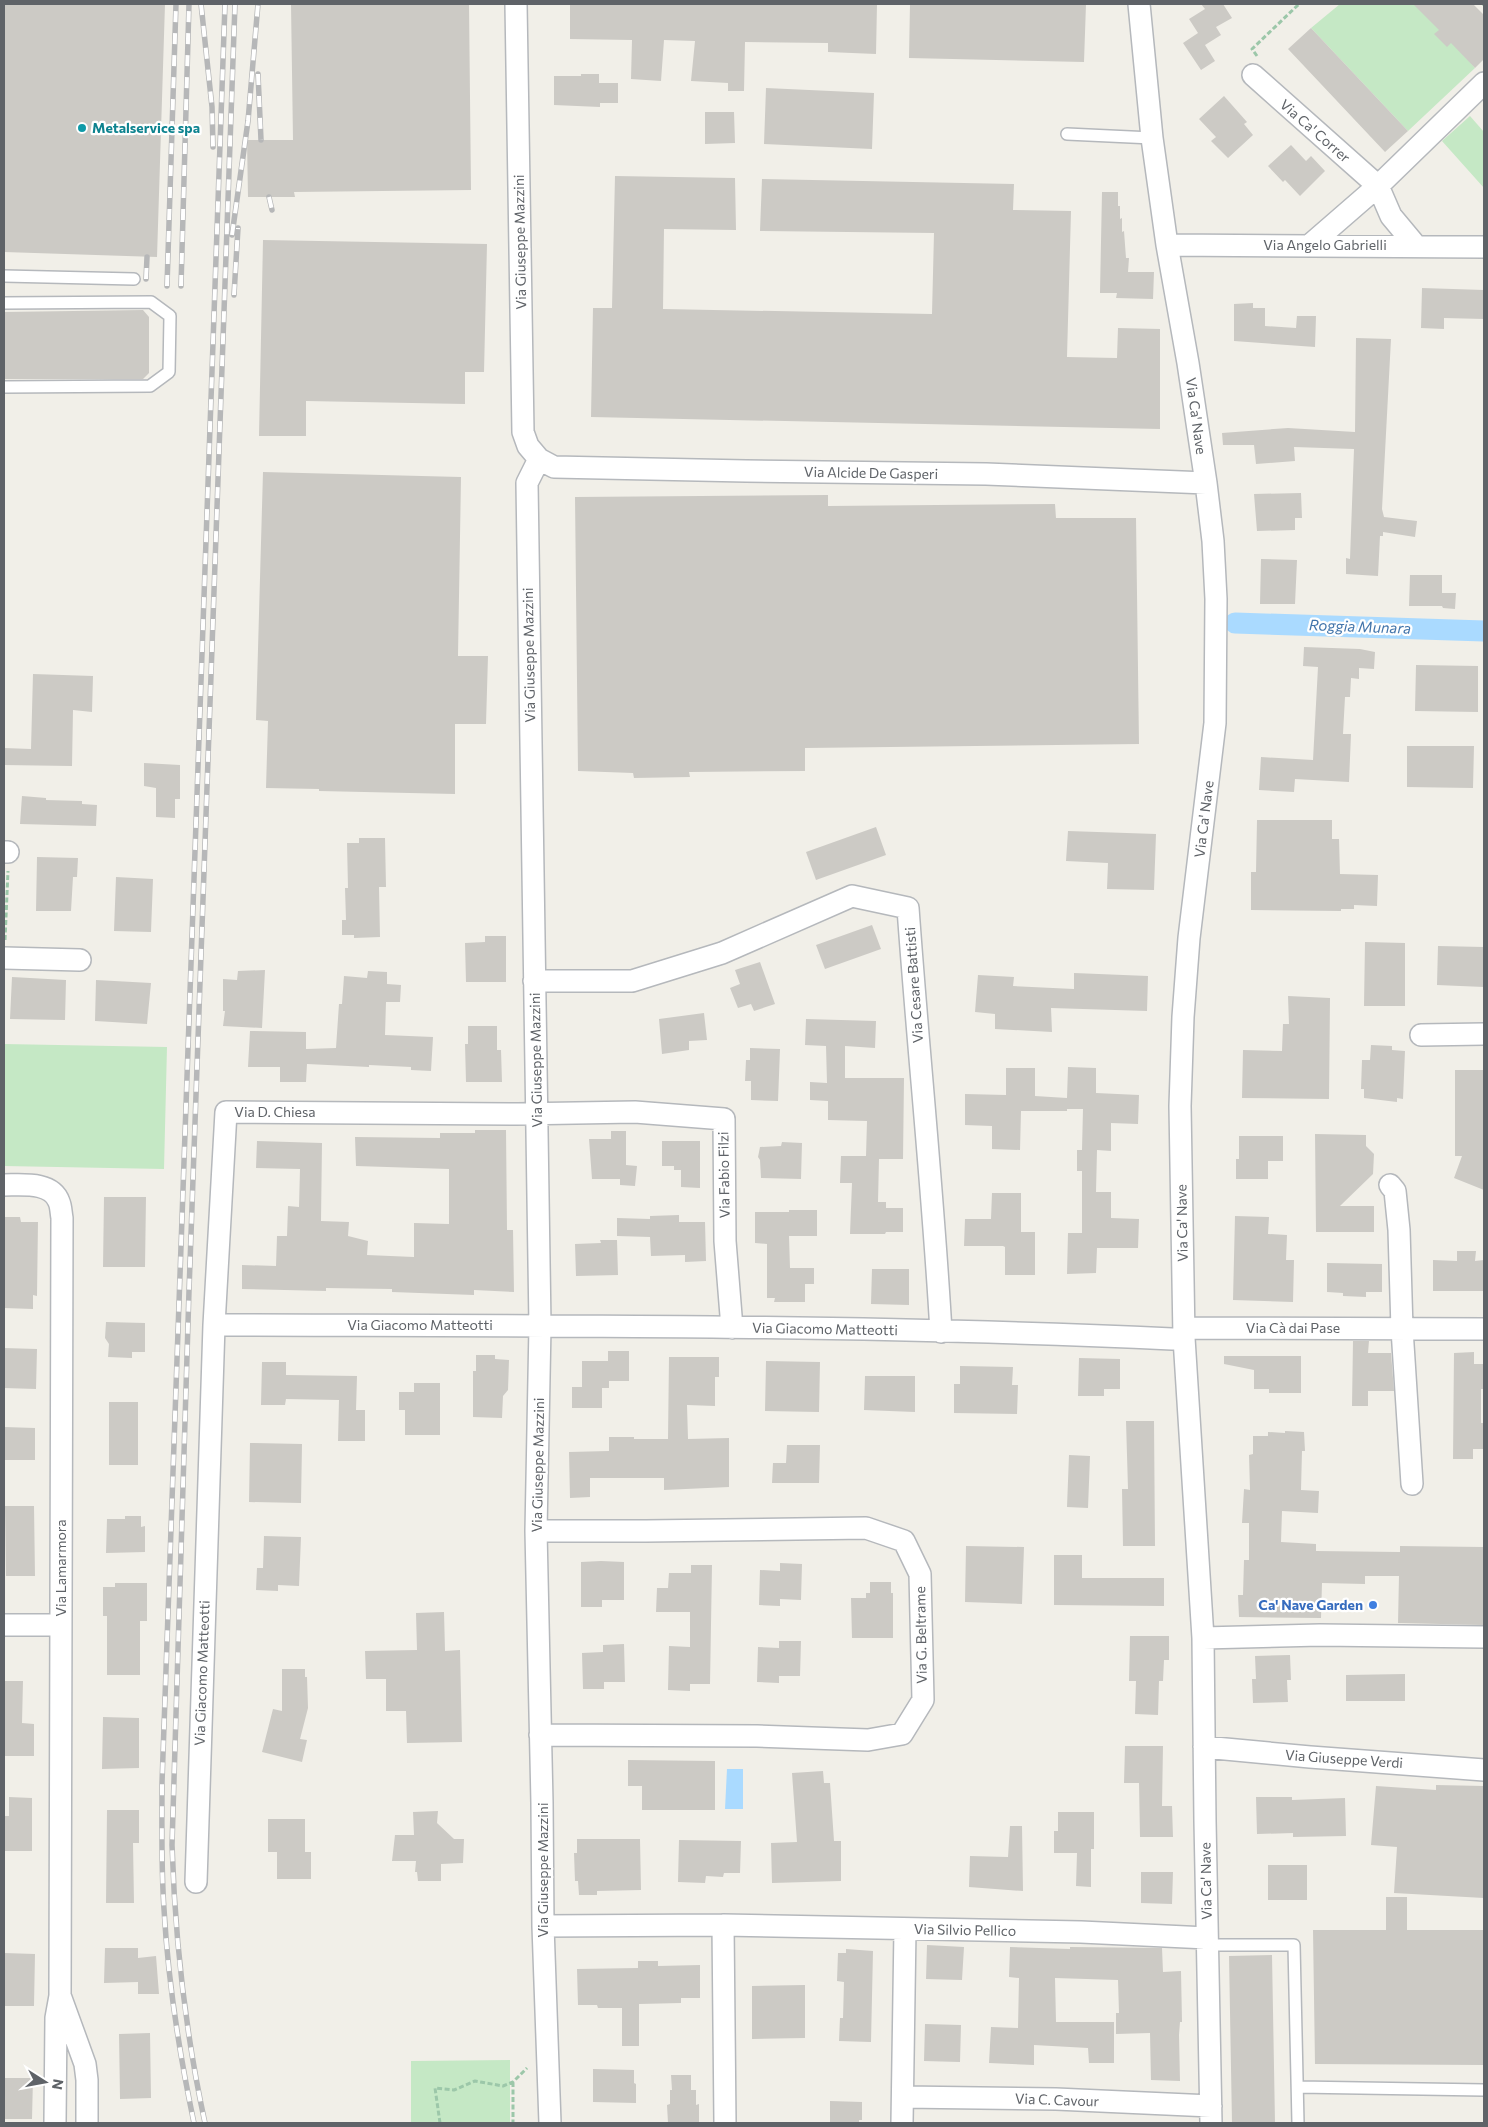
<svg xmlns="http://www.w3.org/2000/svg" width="1488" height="2127" viewBox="0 0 1488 2127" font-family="Commissioner,sans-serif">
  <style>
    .green { fill: #c5e8c5 }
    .water { fill: #aadaff }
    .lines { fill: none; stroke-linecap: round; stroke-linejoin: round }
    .canal { stroke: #aadaff; stroke-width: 21 }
    .building { fill: #cccac5 }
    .service-casing { stroke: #b5b8bc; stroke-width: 14 }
    .minor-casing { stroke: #b5b8bc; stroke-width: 24 }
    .path { stroke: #9cc7a9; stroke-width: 3; stroke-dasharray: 5 2.5; stroke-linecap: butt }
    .service { stroke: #fff; stroke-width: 11 }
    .minor { stroke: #fff; stroke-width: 21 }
    .rail-casing { stroke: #b6b7b8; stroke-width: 5.5 }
    .rail { stroke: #fff; stroke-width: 4; stroke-dasharray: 11; stroke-linecap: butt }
    .culture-dot { fill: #0f9aa8; stroke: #fff; stroke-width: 2 }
    .shop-dot { fill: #3f7fe0; stroke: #fff; stroke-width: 2 }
    .labels { text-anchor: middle; stroke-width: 4.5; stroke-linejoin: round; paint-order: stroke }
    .culture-label { font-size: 14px; font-weight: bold; fill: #0d838f; stroke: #fff; text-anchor: start }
    .street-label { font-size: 14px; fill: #5f6368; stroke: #fff }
    .shop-label { font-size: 14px; font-weight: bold; fill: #366cbe; stroke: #fff; text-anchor: end }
    .water-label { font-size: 15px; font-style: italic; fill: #4174aa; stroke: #fff }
  </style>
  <rect width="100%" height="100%" fill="#f1efe8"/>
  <path class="green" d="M1340,4h79l56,64 -67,63 -97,-103z
    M1470,116l14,16v56l-42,-47z
    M4,1044l163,3 -3,122 -160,-3z
    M510,2060v63h-99v-62z"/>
  <path class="water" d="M727,1769h16v40h-18z"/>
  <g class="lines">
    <path class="canal" d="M1235,623l249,8"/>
  </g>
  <path class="building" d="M4,4h161l-8,253 -153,-5z
    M291,4h178l2,186 -177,2 1,5h-47l-1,-57h46z
    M570,4h307l-1,50 -48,-2v-9l-83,-1 -1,49h-16v-8l-37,-2 4,-40 -31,-1 -3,41 -30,-2 1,-39 -62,-1z
    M910,4h176l-2,58 -175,-4z
    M1201,4h22l9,14 -16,9 5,8 -16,10 10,16 -14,9 -18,-27 15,-10 -9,-14 16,-10z
    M1413,4h60l11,11v44l-9,9 -24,-25 -4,4 -13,-13 5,-4z
    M1311,28l97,103 -23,21 -97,-103z
    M581,74h18v9h19v20h-18v4l-46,-2v-29h27z
    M766,88l108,5 -2,56 -108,-5z
    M1224,96l23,26 -3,2 9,11 -25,23 -17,-17 5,-4 -17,-18z
    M705,112h29l1,31 -30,1z
    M1291,145l15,16 5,-5 14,15 -25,25 -15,-16 -2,2 -15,-16z
    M615,176l120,2 1,52 -72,-1 -1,80 269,5 2,-81 -174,-2 2,-52 252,5 -1,26 58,1 -4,146 50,1 1,-30 42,1v100l-569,-12 2,-109h19z
    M1102,192h16v14h2v13l2,-1v14l2,-1 2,27h3l-1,14h26l-1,27 -37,-1 1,-5h-17z
    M263,240l224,4 -3,128h-19v32l-159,-3v35h-47z
    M1422,288l62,2v29l-40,-1v11l-23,-1z
    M1253,303v5h12v18l31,2 1,-12h19l-1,31 -81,-6v-37z
    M143,310l6,7v56l-6,6h-139v-67z
    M1356,338l35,1 -9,170 2,8 33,4 -2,16 -32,-5v4h-3l-2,40 -32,-2v-16l4,1 4,-110 -60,-2 1,14 -39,3 -2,-19h-31l-1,-12 66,-5 67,4z
    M263,472l198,5 -3,179h30l-2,68h-31v70l-136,-3v-2l-53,-1 2,-67 -12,-1z
    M1301,493l1,25h-7v12l-38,1 -3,-37z
    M828,495v11l227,-2 1,14h80l3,226 -334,4v23l-116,1 1,5 -56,1 -1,-5 -55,-2 -3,-274z
    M1261,559l36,1 -2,44h-35z
    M1410,575h32v18h14l-1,16 -12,-1 -1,-2h-33z
    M1304,647l56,2 15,3 -1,17 -15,-1v11l-8,-1 -1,19h-5l-2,37h8l-2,48 -54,-3 -1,13 -35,-2 2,-33 52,3 5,-93 -15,-1z
    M1416,665l62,1v46l-63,-1z
    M33,674l60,2 -1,36 -19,-2 -1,56 -68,-1v-17l27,1z
    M1407,746h67l-1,42 -66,-1z
    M144,763l36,2v34h-5v19l-19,-1v-29l-12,-2z
    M22,796l24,2v2l36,1v3l15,1 -1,21 -76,-2z
    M1257,820h75v19h7l1,35 38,1 -1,31 -23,-1v4h-13v2l-90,-1v-38h5z
    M876,827l10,28 -70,25 -10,-28z
    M1068,831l88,3 -2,56 -47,-1 1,-26 -42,-2z
    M359,838h26l1,49h-7l1,50 -26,1v-3h-12v-15h4l-1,-32h3l-1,-45h12z
    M37,857l41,1 -1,19h-4l-2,34h-35z
    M116,877l37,2 -2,53 -37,-1z
    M872,925l9,24 -56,20 -9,-24z
    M485,936h21v46h-40l-1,-39 20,-1z
    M1365,942l40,1v63h-41z
    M1438,946l46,1v40l-47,-2z
    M760,962l15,42 -21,7 -3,-7 -13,4 -8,-20 10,-4 -5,-14z
    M265,970l-3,58 -39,-2 2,-15h-2v-32l14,1 1,-9z
    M368,971l19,1v12l14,1 -1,17h-14l-1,33 48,2 -2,34 -20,-1v-3l-42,-2v2l-62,-3 -1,18h-26v-15h-32l2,-36 56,1v17l30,-1 3,-44h3l2,-28 23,2z
    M1074,973l74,3 -1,35 -96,-3 1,24 -57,-3v-15l-20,-2 3,-37 36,2 -1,9 61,3z
    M12,977l54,3 -1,40 -55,-1z
    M96,980l55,3 -4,41 -52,-3z
    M1288,996l42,2 -1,101 -87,-1 1,-48 39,1 1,-27h6z
    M704,1013l3,27 -18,1v9l-27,4 -3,-35z
    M806,1019l70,2 -1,27 -30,-2v32h59l-1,81h-24l-1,43h8v6h17v24h-17l-1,2h-35l2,-51h-12l1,-27h25l1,-35 -39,-1v-19l-18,-1v-18l17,1 -1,-37 -21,-1z
    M468,1026h29v24h4l1,32h-36l-1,-38h3z
    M1371,1045l21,1v4l13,1 -2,48 -6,-1v4l-33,-4v-9h-3l1,-29h8z
    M750,1048l30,1 -2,52 -27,-1v-19h-6l1,-21h4z
    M1068,1067l28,1v25l43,2 -1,29 -27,-1v28l-14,-1 -1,42h15v26l28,1 -1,29h-41l-1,25 -29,1 1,-41h14v-62h-5v-21h5l1,-41h-16v2h-46l-1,39 -28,-1v-23l-27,-1v-31l41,1v-27h29v28l32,2z
    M1455,1070h29v120l-30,-12 8,-22h-7z
    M475,1130h31l1,100h6l1,62 -40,-2v5l-82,-3v-3l-66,-1v3l-84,-2v-24l34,1 1,-30h10l1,-30 11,1 1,-38 -44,-1 1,-27 65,2 -1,78 28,1 -1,14 20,5 -1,14 47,2v-34l35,1v-55l-93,-3 -1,-29 85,1v-5h35z
    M611,1131h15v34l11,1 -2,20 -15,-1v-6h-28l-3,-40h22z
    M1315,1134l51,1v11l8,8 -1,20 -33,32h34v26h-58z
    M1239,1136h44v25h-15v18h-32v-20h3z
    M662,1141h38v47l-19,-1v-17h-7v-4h-12z
    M782,1142l20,1 -1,36 -40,-1 -1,-18 -2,-3 2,-10 21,-1z
    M992,1193h29v39h14v43h-30v-28l-2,-1h-39l1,-27h26z
    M104,1197h42l-1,70h-42z
    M789,1210h28v26h-28l1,32h24v16h-9v18h-31l1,-4h-8v-54l-12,-1v-31h34z
    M679,1215v7h26l1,39 -21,1v-7l-34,1 -1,-19 -33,-1v-18l33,1v-3z
    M1235,1216l34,1 -1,17 19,1 -1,25h8l-1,42 -60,-2z
    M4,1217h16l1,5h17l-1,74 -4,-1v14l-29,-1z
    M600,1240h17l1,35 -42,1 -1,-32 26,-1z
    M1457,1251h19l-1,10 9,-1v31h-51v-31l24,1z
    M1327,1263l55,1v28h-16v5l-23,-1v-3l-16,-1z
    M872,1269h37v36l-38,-1z
    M106,1322l39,1v29h-13v6l-24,-1 1,-13 -4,-6z
    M1353,1341h16l-1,12h23l3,38h-26v15h-16z
    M4,1348l33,1 -1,40 -32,-1z
    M608,1351h21v30h-20v7h-7v20h-30v-21h10v-26h26z
    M1474,1352v12h10v25h-3v34h3v26h-11v10h-20l1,-106z
    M476,1355h19v4l14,1 -1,30 -5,6 -1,22 -29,-1v-46h3z
    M1224,1356h77v37h-32v-4h-15v-19l-30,-6z
    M669,1357h50v20h-4v29l-28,-1 1,34 41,-1v49l-65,3v-12h-74v19l-20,1 -1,-46 40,-1v-14h25v2h34z
    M1079,1358l41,1v30h-16v7h-26z
    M766,1361l54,1 -1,50 -54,-1z
    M262,1362h24v13l71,1 -1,34h9v31h-27l1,-41 -53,-1 -1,6h-24z
    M960,1366l53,1 -1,18h6l-1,29 -63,-1v-29h6z
    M865,1376h50v36l-51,-2z
    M414,1383h26v52h-35v-25h-6v-18h15z
    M109,1402h29v63h-29z
    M1126,1421h28l1,125h-32l-1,-57h6z
    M4,1427l31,1v32h-31z
    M1285,1431l19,1 1,19h-3l-1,39 18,1 -1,22 -36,-2 -1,31 35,2v7l84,1v-6l84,1v78l-86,-2 1,-47h-34v8l-43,-1 -1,35 -82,-1 -1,-22h5l1,-35h5v-37h-7l2,-34 6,1 -1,-35 4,-1v-18h15v-4l17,1z
    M250,1443l52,1 -1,59 -52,-1z
    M787,1445h33l-1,38h-47l1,-20h13z
    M1069,1455l21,1 -2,52 -21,-1z
    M5,1506h29l1,70h-29z
    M125,1516h16v11l4,-1v26l-39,1 1,-34h18z
    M264,1536l37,1 -2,49 -21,-1v6l-22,-1 1,-22h6z
    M966,1546l58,1 -2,57 -57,-2z
    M1054,1555h28v23h82v28l-110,-1z
    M601,1561l23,1v38h-22v7h-21v-45z
    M780,1563l22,1 -1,36 -21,-1v7l-21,-1 1,-35 20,1z
    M691,1565h21l-2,119h-20v7l-22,-1 1,-44 21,1v-35h-34l1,-24h11l1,-15h22z
    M870,1582h21v11h2v45h-41l-1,-40h15v-5h4z
    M115,1583h32v38h-7v54h-33v-59h-4v-29h12z
    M444,1612l1,39 15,-1 2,92 -55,1 -1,-32h-20v-32h-20l-1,-28 52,-1 -1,-37z
    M1130,1636h39v24h-5l-1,21h-4l-1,34 -23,-1 1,-33h-7z
    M779,1641h22l-1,35h-21v7l-22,-1 1,-35 21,1z
    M624,1644l1,38h-21v7h-21l-1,-36 21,-1v-7z
    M1290,1655l1,25h-4l1,22 -35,1 -1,-24h4l-1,-23z
    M282,1669h23v8h2l1,31 -8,31 7,1 -5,22 -40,-10 11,-43 9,2z
    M1405,1674v27h-59v-26z
    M4,1681h19l-1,42 12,1v32h-30z
    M103,1717l36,1v50l-37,1z
    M1125,1746h38l-1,60h10l1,31h-33l-1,-54h-15z
    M628,1760l87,1v49h-73v-24h-14z
    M823,1771l1,12h6l4,58h7v40l-69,2 -1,-40 26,-1 -5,-69z
    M1436,1785l48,1v112l-90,-5 3,-46 -26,-2 5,-59 60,4z
    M9,1797l23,1v53h-28v-35h5z
    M1256,1797h36v3l53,-2 1,38 -53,1v-4l-36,1z
    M107,1810h32v33h-6l1,60h-28z
    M438,1811l-1,12 17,16h10l-1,24 -22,1v17h-23l-1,-9h-2l1,-11h-24l3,-26h19l-1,-23z
    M1058,1812h36v37h-3v38l-15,-1 1,-33h-23v-22h4z
    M268,1819h37v33h6v27h-34v-27h-9z
    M1010,1826h12l1,65 -54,-4 1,-31 38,1z
    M577,1839h63l1,51 -44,1v4h-18l-1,-14h-3l-1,-28h3z
    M679,1840l62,1 -1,32h-16l-1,4 -17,-1 -1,7 -27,-1z
    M1268,1865h39v35h-39z
    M1141,1872h32l-1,32 -31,-1z
    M1386,1897h21v33h77v135l-169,-1 -2,-134h73z
    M927,1945l37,2 -2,33 -36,-1z
    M1010,1947l60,2v-2l92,1 1,24 18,-1 1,51h-2l-1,13 1,46 -29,-1 -1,-47 -34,1v-21h3l-1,-33 -63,-2 1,44h58v41h-25l-1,-15 -54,-3v20l-45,-2 2,-36 27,1 1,-50 -10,-1z
    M105,1948h33v10l18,-2 3,38h-21v-12l-34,1z
    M846,1949l27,2 -2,91 -32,-1 1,-23h3l1,-36 -7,-1 1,-28h8z
    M4,1953l31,1 -1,52h-30z
    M1272,1955l3,168h-43l-3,-167z
    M638,1961h20v5l42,-1v33h-19v5l-42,1v42h-17v-38h-24l-1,-3h-19l-1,-36 61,-1z
    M805,1985v53l-53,1v-53z
    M925,2024l36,1 -1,37 -36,-1z
    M150,2033l1,65 -31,1 -1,-65z
    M593,2069l41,1v13l2,1v19l-43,-1z
    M671,2075h20v15h5v15l3,-1v19h-31l-1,-18 3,-1v-14h2z
    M4,2078h29l-1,41h-27z
    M830,2101l32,1v18h-3v3h-29z"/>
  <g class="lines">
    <defs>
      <path id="service" d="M1067,134l85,4
        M4,276l130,3
        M4,303l147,-1 19,14 -1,56 -19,14 -146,1
        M1207,1945h87l4,178
        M1298,2087l186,3"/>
      <path id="minor" d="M516,4l7,428 5,14 11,13 -12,24 13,843 -4,205 6,272 1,123 7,197
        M1139,4l13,134 15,107 21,118 18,120 7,58 3,58 -1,124 -26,215 -6,79 -3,89 4,232 19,300 2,183 6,302
        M1253,75l125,111 13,30 25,30
        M1167,245l317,2
        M1310,245l68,-59 106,-103
        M539,459l15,8 192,4 240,3 220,9
        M4,852h4
        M4,958l76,2
        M534,981h98l90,-28 130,-57 56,12c10,141 25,282 33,424
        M1421,1035l63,-1
        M4,1185c17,0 48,-4 55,17 2,4 2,11 3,16l-2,778 -4,22 -1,105
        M1390,1185l5,6 4,39 3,99 10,155
        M214,1325l12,-213 291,2 118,-2 89,7 1,122 7,87
        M1184,1328l300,1
        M536,1531h110l220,-3 38,13 16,33 3,126 -21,34 -34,6 -111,-4 -217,-1
        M4,1625h56
        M1203,1638l117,-3 164,2
        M1204,1747l106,10 174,13
        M196,1882l18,-557c319,1 639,-1 958,14l12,-1
        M723,1925l2,198
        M543,1926l180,-1 358,7 126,6
        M61,1998l24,66 2,16v43
        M903,2097l153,2 155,7
        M902,2123l3,-194"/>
    </defs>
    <use href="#service" class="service-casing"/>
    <use href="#minor" class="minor-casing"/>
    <path class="path" d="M1483,4l1,1
      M1257,56l-5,-7 47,-45
      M5,940l3,-69
      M513,2082v41
      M440,2123l-5,-35 19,2 21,-9 28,5 10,-4 14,-14"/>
    <use href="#service" class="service"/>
    <use href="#minor" class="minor"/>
    <defs>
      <path id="rail" d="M201,4l11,103 1,40
        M258,74l3,66
        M269,197l3,13
        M232,235l16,-114 10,-117
        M146,279l1,-22
        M167,286l9,-282
        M181,286l8,-282
        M234,295l4,-67
        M194,2123c-15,-71 -26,-142 -30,-214 -3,-42 -2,-84 -2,-126l63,-1779
        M205,2123c-20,-92 -30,-184 -33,-278l17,-554 46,-1287"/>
    </defs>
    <use href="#rail" class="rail-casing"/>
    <use href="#rail" class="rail"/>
  </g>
  <circle class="culture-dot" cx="82" cy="128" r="5"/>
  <circle class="shop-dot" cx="1373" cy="1605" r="5"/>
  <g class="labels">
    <g class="culture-label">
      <text x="92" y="133">Metalservice spa</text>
    </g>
    <g class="street-label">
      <text transform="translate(1315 131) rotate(41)" y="5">Via Ca' Correr</text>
      <text transform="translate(520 242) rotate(-91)" y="5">Via Giuseppe Mazzini</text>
      <text x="1325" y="250">Via Angelo Gabrielli</text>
      <text transform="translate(1196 416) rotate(82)" y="5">Via Ca' Nave</text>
      <text transform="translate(871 473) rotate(1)" y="5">Via Alcide De Gasperi</text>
      <text transform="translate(529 655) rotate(-91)" y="5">Via Giuseppe Mazzini</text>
      <text transform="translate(1204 819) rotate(-83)" y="5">Via Ca' Nave</text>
      <text transform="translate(914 985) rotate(-94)" y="5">Via Cesare Battisti</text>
      <text transform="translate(536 1060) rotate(-91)" y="5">Via Giuseppe Mazzini</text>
      <text x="275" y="1117">Via D. Chiesa</text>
      <text transform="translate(724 1175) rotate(-91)" y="5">Via Fabio Filzi</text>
      <text transform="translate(1182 1223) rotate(-91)" y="5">Via Ca' Nave</text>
      <text x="420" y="1330">Via Giacomo Matteotti</text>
      <text x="1293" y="1333">Via Cà dai Pase</text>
      <text transform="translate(825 1329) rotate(1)" y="5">Via Giacomo Matteotti</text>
      <text transform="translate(538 1465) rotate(-89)" y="5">Via Giuseppe Mazzini</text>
      <text transform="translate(61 1568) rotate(-90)" y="5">Via Lamarmora</text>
      <text transform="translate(921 1635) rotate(-91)" y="5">Via G. Beltrame</text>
      <text transform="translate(202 1673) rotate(-88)" y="5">Via Giacomo Matteotti</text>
      <text transform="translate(1344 1759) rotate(4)" y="5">Via Giuseppe Verdi</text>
      <text transform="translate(543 1870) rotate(-90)" y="5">Via Giuseppe Mazzini</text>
      <text transform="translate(1206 1881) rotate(-91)" y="5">Via Ca' Nave</text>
      <text transform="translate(965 1930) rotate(1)" y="5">Via Silvio Pellico</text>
      <text transform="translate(1057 2100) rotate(2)" y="5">Via C. Cavour</text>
    </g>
    <g class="shop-label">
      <text x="1363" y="1610">Ca' Nave Garden</text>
    </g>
    <g class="water-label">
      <text transform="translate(1360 627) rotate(2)" y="5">Roggia Munara</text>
    </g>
  </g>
  <rect width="1488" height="2127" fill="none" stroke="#5f6368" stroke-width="10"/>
  <g transform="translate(45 2082) rotate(101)" stroke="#ffffff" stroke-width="4" paint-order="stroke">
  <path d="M0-4L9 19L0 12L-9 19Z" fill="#5f6368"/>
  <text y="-8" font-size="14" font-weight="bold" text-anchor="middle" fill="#5f6368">N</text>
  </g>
</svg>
